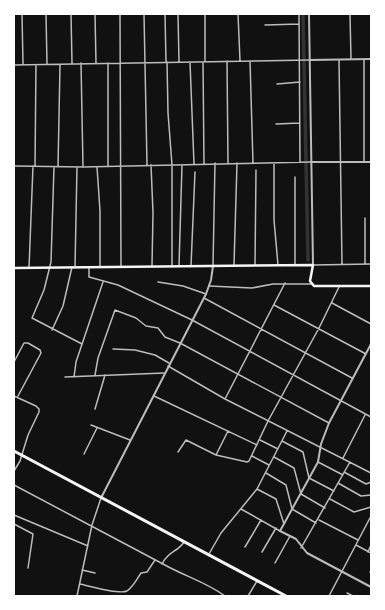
<svg xmlns="http://www.w3.org/2000/svg" width="385" height="610" viewBox="0 0 385 610" font-family="Figtree,sans-serif">
  <style>
    .lines { fill: none; stroke-linecap: round; stroke-linejoin: round }
    .canal { stroke: #333; stroke-width: 3.5 }
    .minor { stroke: #bcbcbc; stroke-width: 1.5 }
    .tertiary { stroke: #bcbcbc; stroke-width: 2 }
    .secondary { stroke: #f5f5f5; stroke-width: 2.5 }
    .primary { stroke: #f5f5f5; stroke-width: 3 }
  </style>
  <rect width="100%" height="100%" fill="#111"/>
  <g class="lines">
    <path class="canal" d="M303,14l5,246"/>
    <path class="minor" d="M22,14l1,50
      M46,14l1,50
      M71,14l1,49
      M95,14l1,49
      M120,14l1,252
      M144,14l3,151
      M165,14l1,48
      M178,14l1,48
      M205,14v48
      M238,14l2,47
      M299,14l1,148
      M350,14l1,45
      M265,25l34,-1
      M339,60l3,204
      M227,61l1,102
      M250,61l3,102
      M167,62l1,51 4,52v101
      M190,62l4,102
      M203,62l1,102
      M81,63l2,104
      M108,63v103
      M14,65l296,-5
      M277,84l23,-2
      M276,124l24,-1
      M364,162v-102
      M274,163v57l4,45
      M151,165l2,48 -1,53
      M14,166l69,1 228,-5
      M35,166l1,-101
      M54,167l-3,95 -7,28 -12,28 50,26
      M58,167l2,-102
      M97,167l3,44v56
      M295,177v88
      M365,218v46
      M234,265l3,-102
      M255,265l1,-95
      M313,265l58,-1
      M179,266l3,-101
      M191,266l4,-94
      M213,266l2,-103
      M75,267l2,-100
      M89,267v10l29,8 74,35 179,97
      M29,268l4,-102
      M158,282l25,4 23,8
      M209,286l43,2 21,-4h39
      M204,298l148,80
      M332,303l39,21
      M274,305l92,49
      M52,330l11,-24 9,-39
      M113,349l22,1 20,5 14,8
      M14,362l10,-19h4l12,7 1,3 -23,43
      M168,366l57,33 146,74
      M95,375l3,-17 17,-48 21,8 10,8 12,2 7,9 15,6 149,80
      M65,377l99,-4
      M74,377l2,-15 27,-80
      M14,396l22,10 3,3v3l-11,23 -8,26 -6,10
      M154,396l103,49
      M225,399l60,-116
      M95,409l10,-34
      M91,425l39,15
      M260,440l18,9
      M282,441l21,11 6,26 25,13
      M178,452l8,-12 30,15 31,7 2,-1 19,-40 51,-93 20,-41
      M84,454l13,-26
      M216,455l12,-24
      M252,456l17,9
      M274,457l20,11 7,26 24,14
      M343,458l22,-43
      M318,462l25,13
      M344,472l22,12 5,-2
      M266,473l20,12 6,24 24,14
      M338,483l23,13 10,-1
      M14,485c50,26 99,53 149,79 21,12 43,18 62,32
      M257,489l19,10 8,25
      M330,499l24,13 17,-5
      M241,509l39,22
      M14,515l74,31
      M319,520l39,20
      M14,524l19,10 -5,34
      M356,545l15,8
      M245,547l16,-27
      M301,548l49,-86
      M262,552l14,-24
      M368,552l3,-7
      M209,554l12,-21 36,-44 30,-58
      M275,563l15,-27
      M162,564c7,-14 15,-11 22,-22
      M82,570l13,3
      M370,572h1
      M80,584c10,2 39,11 47,7 6,-4 10,-12 14,-18l6,-1 8,-12
      M347,593l6,3
      M77,596l15,-71 9,-27
      M248,596l9,-15
      M329,596l42,-80"/>
    <path class="tertiary" d="M309,14l4,251
      M310,60l61,-1
      M311,162h60
      M371,344l-42,79 -8,21 -3,18 -38,69 16,8 11,14 64,34
      M101,498l105,-204 5,-14 2,-14"/>
    <path class="secondary" d="M14,268l299,-3 -3,16 4,5h57"/>
    <path class="primary" d="M14,451l272,145"/>
  </g>
  <rect width="385" height="610" fill="none" stroke="#ffffff" stroke-width="30"/>
</svg>
